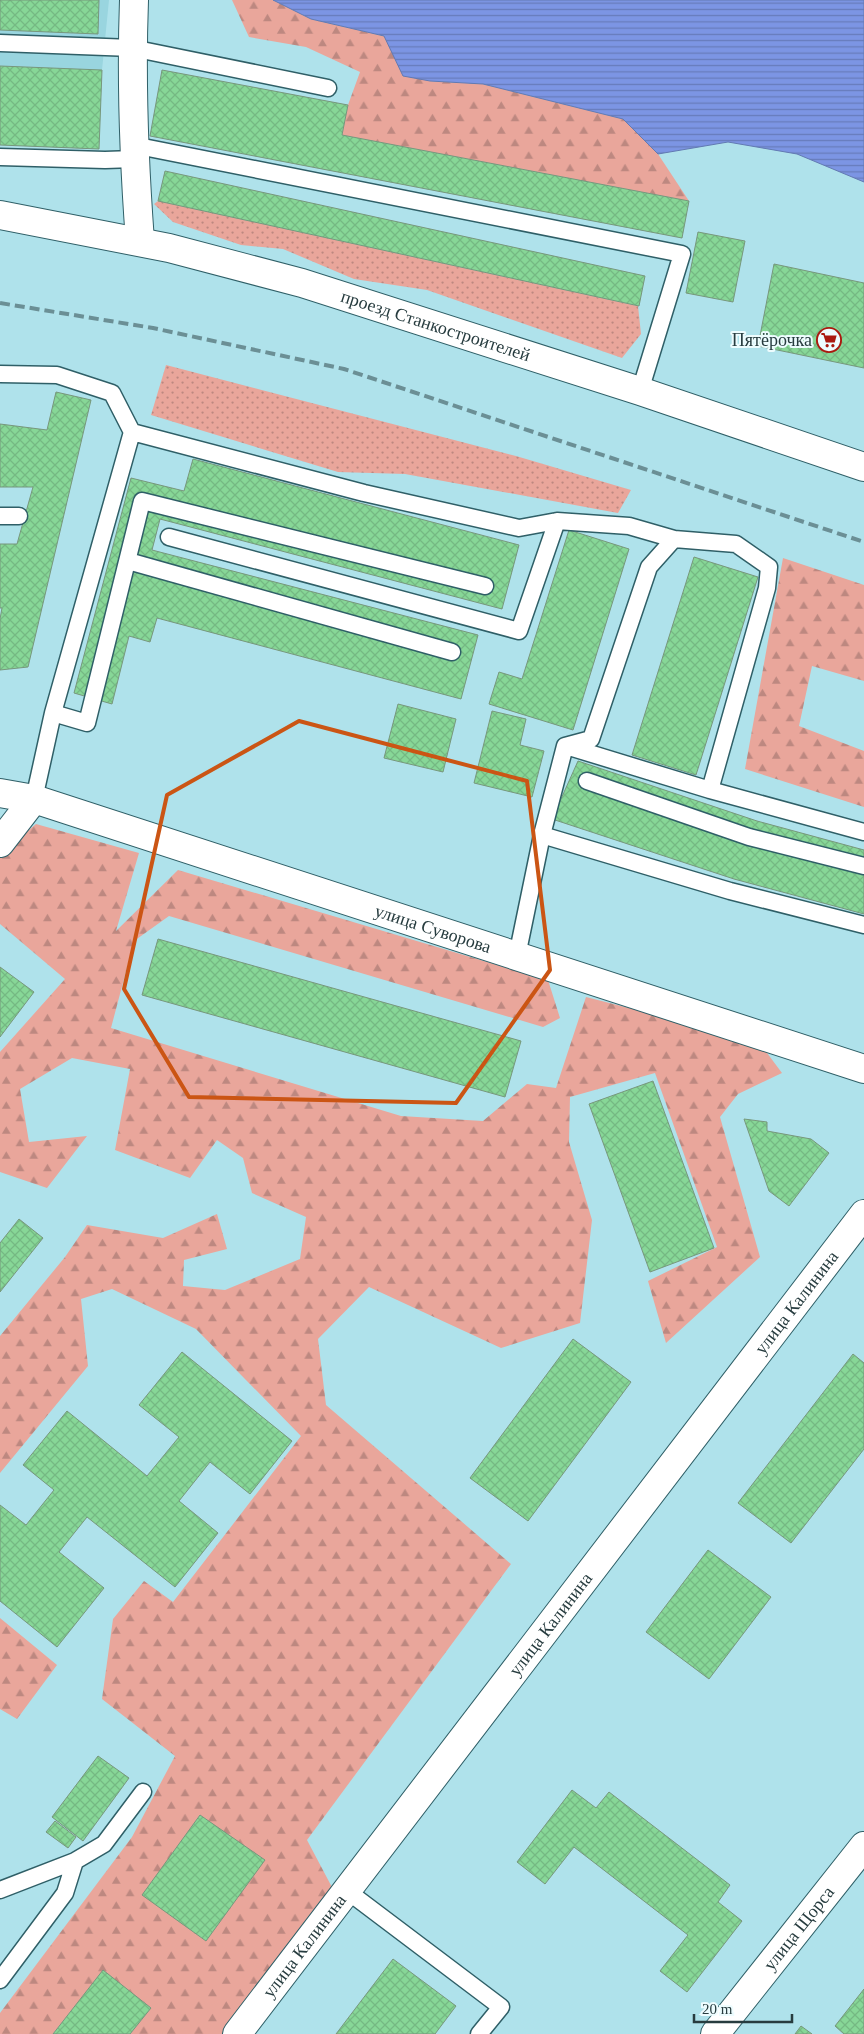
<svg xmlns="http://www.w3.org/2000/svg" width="864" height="2034" viewBox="0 0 864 2034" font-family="'Times New Roman',serif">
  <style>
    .built { fill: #99d5df }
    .grass { fill: url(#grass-dots) }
    .forest { fill: url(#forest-firs); fill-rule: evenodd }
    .water { fill: url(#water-rules); stroke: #627ab2 }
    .building { fill: url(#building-cross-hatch); stroke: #77977c }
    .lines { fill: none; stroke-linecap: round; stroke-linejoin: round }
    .lane-casing { stroke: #2f5f67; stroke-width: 19 }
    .street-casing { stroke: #2f5f67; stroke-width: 30 }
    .secondary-casing { stroke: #2f5f67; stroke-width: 30 }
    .lane { stroke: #fff; stroke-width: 16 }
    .street { stroke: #fff; stroke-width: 28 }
    .secondary { stroke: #fff; stroke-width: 28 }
    .rail { stroke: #6b8f95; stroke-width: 4; stroke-dasharray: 10 5; stroke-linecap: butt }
    .marked { fill: none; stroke: #cb5514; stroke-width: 4; stroke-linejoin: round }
    .labels { text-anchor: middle; stroke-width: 4; stroke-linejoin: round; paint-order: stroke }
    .street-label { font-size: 18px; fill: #273c3f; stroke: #edfcfe }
    .poi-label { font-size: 18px; fill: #273c3f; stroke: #edfcfe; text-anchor: end }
  </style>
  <defs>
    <pattern id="grass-dots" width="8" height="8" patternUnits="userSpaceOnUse" patternTransform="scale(1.25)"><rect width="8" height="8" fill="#e9a69b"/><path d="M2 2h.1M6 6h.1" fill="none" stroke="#bd8880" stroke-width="1.8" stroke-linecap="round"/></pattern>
    <pattern id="forest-firs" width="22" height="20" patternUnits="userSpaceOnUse" patternTransform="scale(1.25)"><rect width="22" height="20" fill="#e9a69b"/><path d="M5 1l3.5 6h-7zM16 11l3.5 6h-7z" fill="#bd8880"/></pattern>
    <pattern id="water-rules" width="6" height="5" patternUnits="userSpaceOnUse" patternTransform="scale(1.25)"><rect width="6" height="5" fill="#7c95e4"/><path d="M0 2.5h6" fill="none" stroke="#667bba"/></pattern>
    <pattern id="building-cross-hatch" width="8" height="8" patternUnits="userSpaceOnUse" patternTransform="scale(1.25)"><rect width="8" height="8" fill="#87d797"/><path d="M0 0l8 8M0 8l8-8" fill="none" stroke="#75b983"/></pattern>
  </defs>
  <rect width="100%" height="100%" fill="#afe2eb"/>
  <path class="built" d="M0,0h109l-7,70 -3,79 -99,-4z"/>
  <path class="grass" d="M158,201l480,105 3,28 -19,24 -195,-68 -73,-11 -71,-30 -42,-4 -68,-23 -19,-18z
    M166,365l350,91 115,34 -13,23 -213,-39 -67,-2 -187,-57z"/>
  <path class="forest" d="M232,0h41l38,19 73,17 46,45 53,3 140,35 35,35 31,47 -347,-66 6,-30 12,-33 -54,-25 -57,-10z
    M783,558l81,27v96l-52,-15 -13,60 65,25v56l-119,-38z
    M36,824l103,29 -23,78 62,-61 370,110 12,38 -17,9 -374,-111 -35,25 -23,87 290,88 82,5 44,-37 29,4 30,-91 172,44 24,32 -44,21 -18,23 40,140 -94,86 -18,-62 69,-34 -62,-174 -85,24 -1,45 23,78 -12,103 -79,25 -132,-61 -51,52 8,66 185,159 -204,276 27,51 -106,143h-98l21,-26 -48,-37 -50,63h-53v-21l132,-176 43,-81 -73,-57 11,-80 31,-38 29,21 128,-166 -105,-107 -84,-40 -31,10 7,67 -88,107v-137l65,-79 22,-32 76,13 54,-24 10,35 -43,11 -1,26 42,4 75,-31 6,-42 -54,-24 -9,-35 -26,-18 -27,38 -75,-28 15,-81 -58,-11 -52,31 9,53 58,-6 -40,52 -47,-16v-120l65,-73 -65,-55v-70zM200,1815l64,45 -58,81 -63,-46z
    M0,1618l57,47 -40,54 -17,-10z"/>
  <path class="water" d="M273,0h591v182l-67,-28 -69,-12 -70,12 -35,-35 -140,-35 -53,-3 -27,-5 -19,-40 -73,-17z"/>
  <path class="building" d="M0,0h99l-1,34 -98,-4z
    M0,66l102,4 -3,79 -99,-4z
    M162,70l186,35 -6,30 347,66 -7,37 -532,-102z
    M165,171l480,105 -6,30 -481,-105z
    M698,232l47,9 -12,61 -47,-9z
    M774,264l90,19v85l-106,-22z
    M56,392l35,8 -63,267 -28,3v-51l2,-11h-2v-64h17l16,-57h-33v-63l47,6z
    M193,459l326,86 -17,64 -342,-90 -8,31 326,85 -17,64 -304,-81 -7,24 -21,-6 -17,68 -38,-11 57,-215 53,13z
    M569,530l60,19 -56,181 -84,-26 10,-32 23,7z
    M694,557l64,20 -62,198 -64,-20z
    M398,704l58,15 -13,53 -59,-14z
    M492,711l34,8 -6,26 24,6 -12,46 -58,-14z
    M578,761l179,60 107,29v64l-130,-35 -182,-60z
    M158,939l363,102 -16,56 -363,-102z
    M0,967l34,25 -34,45z
    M653,1081l61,167 -64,24 -61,-168z
    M744,1119l23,3v9l44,8 18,14 -40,53 -20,-15z
    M19,1219l24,19 -43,54v-49z
    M573,1339l58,43 -103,139 -58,-43z
    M182,1352l110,89 -42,53 -40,-32 -31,39 39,32 -43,54 -88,-70 -28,35 45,36 -47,59 -57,-46v-96l26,20 28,-35 -31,-25 44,-54 80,65 32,-39 -40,-32z
    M853,1354l11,9v86l-73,94 -53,-40z
    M708,1550l63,47 -62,82 -63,-47z
    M98,1756l31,22 -46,63 -31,-24z
    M572,1790l24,18 13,-16 121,93 -12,17 24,19 -55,71 -27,-21 28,-36 -114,-88 -29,37 -28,-22z
    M200,1815l65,45 -59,81 -64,-46z
    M55,1821l21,16 -8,11 -22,-16z
    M393,1959l63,47 -21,28h-99z
    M103,1970l48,38 -21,26h-77z
    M864,1989v45h-20l-9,-8z
    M801,2026l11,8h-17z"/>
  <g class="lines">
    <defs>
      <path id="lane" d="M0,43l132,5 196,40
        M133,145l549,109 -42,137
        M0,157l105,3 29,-1
        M0,374l57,1 55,18 20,39 -79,281 -19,86
        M132,432l232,61 155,35 38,-7 -38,110 -350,-94
        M0,516h19
        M674,539l62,5 33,23 -2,21 -57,202
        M128,561l324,91
        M53,713l34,10 55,-222 343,85
        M566,746l144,44 154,42
        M587,781l162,56 115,29
        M542,835l23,-89 26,-7 58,-172 25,-28 -45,-13 -72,-5
        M517,956l25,-121 188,56 134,34
        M0,1890l75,-29 29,-17 39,-52
        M346,1890l155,117 -22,27
        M0,1980l65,-87 10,-32"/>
      <g id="street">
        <path d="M134,0c-3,81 0,161 6,241"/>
        <path id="s1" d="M0,793l34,6 830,270"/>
        <path d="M0,843l34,-44"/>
        <path id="s2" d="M237,2034l627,-820"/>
        <path id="s3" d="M715,2034l149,-188"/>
      </g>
      <g id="secondary">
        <path id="s4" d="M0,215l169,33 133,35 338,108 224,76"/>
      </g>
    </defs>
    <use href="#lane" class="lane-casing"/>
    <use href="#street" class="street-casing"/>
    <use href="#secondary" class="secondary-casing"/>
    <use href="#lane" class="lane"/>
    <use href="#street" class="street"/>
    <use href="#secondary" class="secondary"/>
    <path class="rail" d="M0,303l153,25 191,41 520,173"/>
  </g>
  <path class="marked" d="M299,721l228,60 23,189 -94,133 -267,-6 -65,-108 43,-194z"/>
  <defs>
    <symbol id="supermarket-ring" viewBox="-11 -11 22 22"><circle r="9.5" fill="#edfcfe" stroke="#aa190f" stroke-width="1.5"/><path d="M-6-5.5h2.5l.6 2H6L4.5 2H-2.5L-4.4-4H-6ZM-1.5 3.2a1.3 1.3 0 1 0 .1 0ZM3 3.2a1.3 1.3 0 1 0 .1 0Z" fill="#aa190f"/></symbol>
  </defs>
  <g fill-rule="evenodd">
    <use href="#supermarket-ring" x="815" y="326" width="28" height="28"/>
  </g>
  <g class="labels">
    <g class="street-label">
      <text dy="6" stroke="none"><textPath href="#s4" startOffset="450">проезд Станкостроителей</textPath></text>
      <text dy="6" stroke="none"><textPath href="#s1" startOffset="454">улица Суворова</textPath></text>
      <text dy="6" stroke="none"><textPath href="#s2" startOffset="921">улица Калинина</textPath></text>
      <text dy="6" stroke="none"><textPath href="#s2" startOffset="516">улица Калинина</textPath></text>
      <text dy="6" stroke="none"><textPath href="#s3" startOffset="135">улица Щорса</textPath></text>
      <text dy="6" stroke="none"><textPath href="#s2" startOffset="111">улица Калинина</textPath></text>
    </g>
    <g class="poi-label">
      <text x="812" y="346">Пятёрочка</text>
    </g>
  </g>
  <path d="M694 2014v8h98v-8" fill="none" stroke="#273c3f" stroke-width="2.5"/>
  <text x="702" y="2014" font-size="15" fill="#273c3f" stroke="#edfcfe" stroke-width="4" paint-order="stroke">20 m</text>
</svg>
